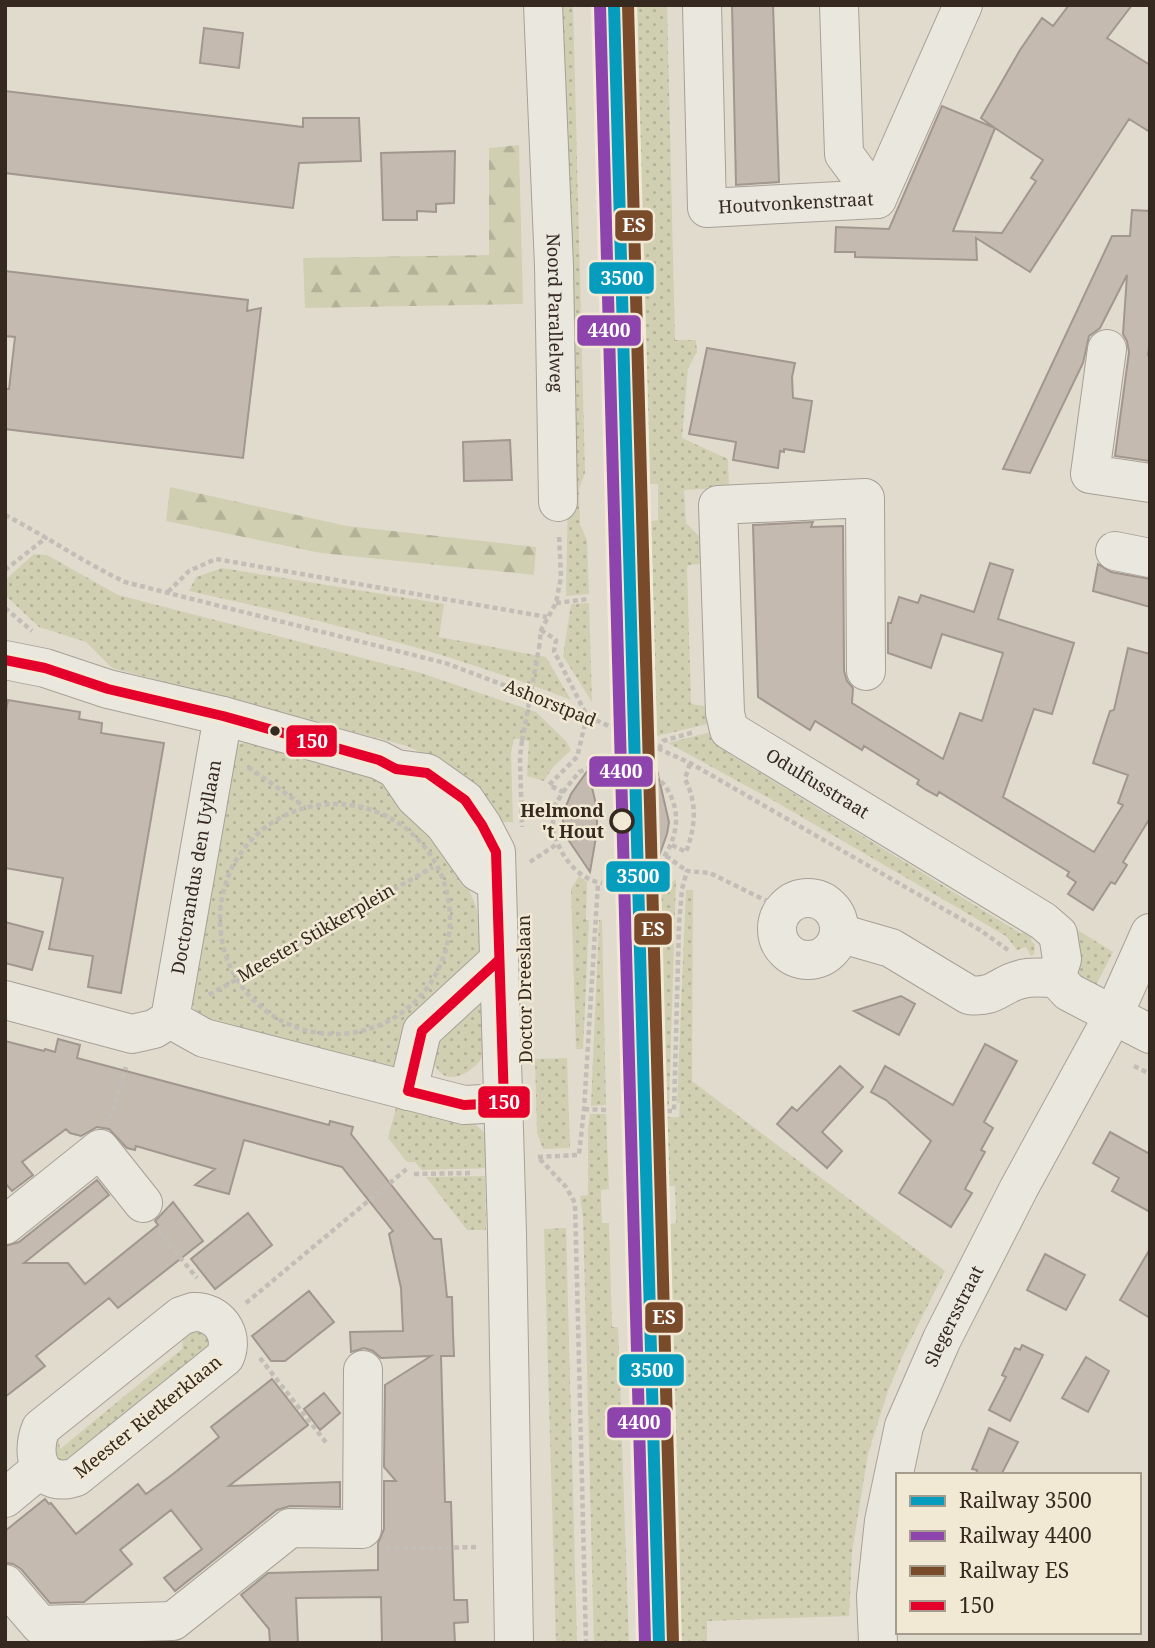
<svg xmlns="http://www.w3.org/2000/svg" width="1155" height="1648" viewBox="0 0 1155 1648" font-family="'Noto Serif',serif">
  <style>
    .grass { fill: url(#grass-dots) }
    .forest { fill: url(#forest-firs) }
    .building { fill: #c5baaf; stroke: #a1978e; stroke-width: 2; fill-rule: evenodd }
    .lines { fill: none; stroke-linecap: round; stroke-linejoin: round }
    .minor-casing { stroke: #a7a097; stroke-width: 40 }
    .path { stroke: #c2bdb6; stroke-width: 4.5; stroke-dasharray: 5 3.5; stroke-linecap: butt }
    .minor { stroke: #eae7df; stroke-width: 38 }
    .path-bridge { stroke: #c2bdb6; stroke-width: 4.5; stroke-dasharray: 5 3.5; stroke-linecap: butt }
    .bus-1-casing { stroke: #f2e9d5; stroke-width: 16 }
    .bus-1 { stroke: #e4002b; stroke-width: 10 }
    .rail-1-casing { stroke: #f2e9d5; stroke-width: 18 }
    .rail-2-casing { stroke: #f2e9d5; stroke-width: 18 }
    .rail-3-casing { stroke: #f2e9d5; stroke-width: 18 }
    .rail-1 { stroke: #059cbd; stroke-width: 12 }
    .rail-2 { stroke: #8e44ad; stroke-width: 12 }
    .rail-3 { stroke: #7a4b2a; stroke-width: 12 }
    .bus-dot { fill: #352920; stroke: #f2e9d5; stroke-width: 2.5 }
    .stop-dot { fill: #f2e9d5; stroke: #352920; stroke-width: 3.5 }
    .labels { text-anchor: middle; stroke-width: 5; stroke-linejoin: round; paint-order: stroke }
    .street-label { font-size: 18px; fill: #352920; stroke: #f2e9d5 }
    .stop-label { font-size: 18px; font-weight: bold; fill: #352920; stroke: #f2e9d5; text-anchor: end }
    .line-badge { stroke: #f2e9d5; stroke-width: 2.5 }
    .badge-label { font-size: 19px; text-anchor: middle; font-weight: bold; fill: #fff }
  </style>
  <defs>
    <pattern id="grass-dots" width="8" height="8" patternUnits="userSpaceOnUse" patternTransform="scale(1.75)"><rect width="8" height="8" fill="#d0cfb2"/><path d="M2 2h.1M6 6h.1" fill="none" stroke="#b3b299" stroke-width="1.8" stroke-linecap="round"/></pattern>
    <pattern id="forest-firs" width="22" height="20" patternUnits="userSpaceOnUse" patternTransform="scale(1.75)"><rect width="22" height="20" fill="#d0cfb2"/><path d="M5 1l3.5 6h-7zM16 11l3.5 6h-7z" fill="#b3b299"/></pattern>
  </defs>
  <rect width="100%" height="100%" fill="#e1dbce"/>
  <path class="grass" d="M553,5h20l12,468 -6,16 1,35 7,16 2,54 -23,2 2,-108z
    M636,5h31l8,335h21l1,12 -9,16 -6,70 46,21 1,29 -45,2 2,33 20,20 -4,21 -14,1 -1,2 4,137 13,2 5,3 3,14 -55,13 -6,-215 7,-1v-36h-8z
    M34,554l13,1 71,40 303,78 115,39 30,29 5,9 -18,17 -9,14 -17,-5 2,-35 -15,-3 -3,15 2,69h-11l-20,-31 -31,-24 -44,-21 -295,-78 -26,-26 -47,-15 -34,-32v-15z
    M222,568l222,36 -5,33 107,20 25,43c-123,-48 -253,-81 -382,-109l7,-14z
    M589,603l3,99 -29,-46 8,-52z
    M715,731l16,24 289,178 15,-2 -4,9 4,5 -1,9 -3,2 -5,-9 -9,3 -11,-14 -230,-134 -108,-59z
    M254,740c42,11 109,23 143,48 11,8 20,27 29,38 27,39 65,78 52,130l-83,119 -197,-52 -10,-37 44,-240z
    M579,876l8,6 -1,38h3l-6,129h-7l-5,-160z
    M676,879l-7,227h-2l-7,-215z
    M686,890h7l-1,191 253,190 -42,84 -15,36 -20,63 -16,98 -3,64 -142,5v22h-30l-9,-309 1,-9 3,-1 -2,-100 6,-1 -1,-37h-6l-2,-69h12l1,-14h-3z
    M1060,919l53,33 -18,35 -17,-8z
    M599,920h3l4,185 -15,1z
    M487,997c0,14 4,31 2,45 -3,23 -42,53 -55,21 -3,-8 -1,-20 -1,-28z
    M567,1058l3,90 -27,1 -6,-16 -2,-74z
    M398,1100c25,7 81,13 90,40 3,8 3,19 4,28l-70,2 -7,-8h-8l-19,-24z
    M590,1114h16l3,75 -8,1 1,33h7l3,104h6l11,316h-35l-11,-426 -3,-21 8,-1v-66z
    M485,1176l1,54h-19l-41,-53z
    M566,1228l11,415h-21l-12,-414z
    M193,1322l23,19 -133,121 -23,2 -12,-26 9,-15 3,26 122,-100 2,-26z"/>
  <path class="forest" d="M519,145l4,159 -218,4 -2,-50 186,-3v-107z
    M170,487l177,39 189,21 -2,28 -213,-22 -155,-32z"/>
  <path class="building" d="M732,5h41l6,177 -43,3z
    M1069,5h63l-25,33 43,27v67l-21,-13 -99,153 -54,-34 1,22 -122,-3v-5h-20l1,-25 53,2 53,-123 53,22 -14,-10 39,-68 22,-32 11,8zM995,128l48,32 -12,18 5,3 -34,52 -49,-2z
    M204,28l39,5 -4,35 -39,-5z
    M5,91l298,36v-9h56l2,43 -62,2 -6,45 -288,-35z
    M455,151l-1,52 -18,1v8l-19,-1v9h-34l-2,-67z
    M1132,210l18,1v128l-2,16h2v106l-35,-5 14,-104 -2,-11 -4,-7 4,-59 -27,53 -11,8 -6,27 -53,110 -27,-4 109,-233h18z
    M5,271l243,29 -1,11 14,-3 -18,150 -238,-29v-40h4l6,-52 -10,-1z
    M707,348l88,15 -3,14 1,21 19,3 -8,51 -20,-3v3l-4,-1 -2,17 -45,-8 3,-18 -47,-8z
    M510,440l2,40 -48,1 -1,-39z
    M813,522l-2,5 32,-1 1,145 3,10 6,7 -1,15 91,56 17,-46 22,8 21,-68 -61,-19 -11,34 -43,-15v-30h3l8,-26 19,6 3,-8 53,17 16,-49 23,7 -15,49 76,24 -22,71 -18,-5 -31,88 91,55 29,-47 -5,-2 10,-28 -35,-12 17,-52 4,-1 14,-62 22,6v164l-27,44 4,3 -12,19 -4,-2 -18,28 -25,-16 8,-12 -9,-6 2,-4 -130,-80 -2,4 -11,-6 -9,-6 2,-4 -55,-34 -2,4 -47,-29 -5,9 -52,-33 -5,-172z
    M1098,564l13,8 39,7v28l-57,-16z
    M8,700l72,12 -1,7 23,4 -1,10 63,10 -43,250 -33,-6 5,-31 -44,-7 14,-71 -58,-10v-151z
    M653,753l16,69 -2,12 -14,39 -10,-55z
    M588,770l9,39v22l-7,41 -25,-37 -2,-14 1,-10 7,-17z
    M5,922l38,10 -11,38 -27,-7z
    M901,996l14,8 -16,31 -45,-24z
    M58,1039l22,6 -3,13 252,67 1,-4 23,6 -2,7 83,105h7l6,58h5l1,36 1,23h-13l4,146h6l3,98h13l1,22 -14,1 1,20h-73l-1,-46 -85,1 2,45h-28l-1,-14 -28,-34 27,-22 110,-3v-27l6,-14v-48h12l-12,-14 1,-82 46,-29 -50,2 -8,-7 -9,-3 -13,4 -1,-20 53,-1 -2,-43 -12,-54 4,-3 -51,-64 -98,-27 -15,54 -34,-9 20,-16 -79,-23 -1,4 -8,-2 -18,-19 -12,-2 -16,9 -11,-3 -4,-4 -44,33 11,13 -21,16 -7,-8v-142l39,10 1,-2 10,3z
    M985,1044l32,17 -33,61 9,6 -12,22 4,2 -20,37 7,4 -21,34 -52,-34 32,-52 -45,-41 -15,-8 14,-26 68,39z
    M840,1066l23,21 -41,45 20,19 -15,17 -50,-44 15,-17 5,4z
    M1110,1132l40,22v58l-38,-21 7,-13 -26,-15z
    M97,1180l12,15 -85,68h44l17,21 73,-59 -3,-4 18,-19 30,39 -85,67 -9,-10 -73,58 9,10 -40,31v-151l14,-4z
    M248,1213l24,32 -57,44 -24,-30z
    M1150,1249v69l-30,-18z
    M1045,1254l40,21 -19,35 -39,-20z
    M309,1291l25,31 -49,39h-14l-19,-25z
    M1022,1345l21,10 -33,66 -21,-11 17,-33 -4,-2 13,-27 5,2z
    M1086,1357l23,14 -21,41 -26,-14z
    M272,1379l36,46 -79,61 111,-4v25l-50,-1 -13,4 -102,81 -11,-13 38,-29 -31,-39 -51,40 12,14 -48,38 -34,1 -29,-34 -8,-5 -8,-1v-32l40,-32 4,5 2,-1 25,31 62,-50 8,10 27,-20 46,-37 -8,-10z
    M324,1393l16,20 -20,17 -16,-21z
    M989,1428l29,14 -17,33h-25l1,-5 -5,-1z"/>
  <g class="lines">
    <defs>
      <g id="minor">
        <path id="s1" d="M543,5l11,261 4,236"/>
        <path id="s2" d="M702,5l5,203 170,-9 86,-194"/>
        <path d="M839,5l5,149 33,45"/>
        <path d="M1107,349l-17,125 60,9"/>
        <path d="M1115,551l35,7"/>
        <path d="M5,660l40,8 63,21 115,27 156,44 17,9 31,4 38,27 17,25 14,27 11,381 7,410"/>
        <path id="s3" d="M866,671l-1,-173 -147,7 7,208 4,17 314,191 15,13 4,25 -6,19"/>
        <path d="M396,769l19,28 29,27 34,48 18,10"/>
        <circle cx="808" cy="929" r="31"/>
        <path d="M839,933l52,15 78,47c28,3 30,-11 53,-16 10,-3 23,-1 34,-1"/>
        <path d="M1056,978l13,14 81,42"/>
        <path id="s4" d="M5,1000l127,34 22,-5 16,-10 53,-303"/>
        <path d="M170,1019l34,19 260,67 40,-2"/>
        <path d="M408,1091l14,-60 77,-71"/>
        <path d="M5,1225l95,-76 43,54"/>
        <path d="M193,1312c25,-1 42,22 32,45l-149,120c-35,12 -47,-20 -35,-49l140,-112z"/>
        <path d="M5,1498l35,-29"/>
        <path d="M5,1584l35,41 133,-4 117,-93 72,1 1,-159"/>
        <path id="s5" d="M878,1643l-2,-47 8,-75 20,-95 38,-87 77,-151 94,-172 37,-83"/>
      </g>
    </defs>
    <use href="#minor" class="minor-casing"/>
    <path class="path" d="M5,515c41,21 78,47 120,67l320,81 142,53 103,47 290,167 28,20
      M5,570l42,-33
      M168,592l21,-21 27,-12 331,58
      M556,603l33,-4
      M5,608l27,23
      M541,630l15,10 -2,11 33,65 -10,41 -28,28 14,7c-2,4 -6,9 -8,14 -10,30 16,73 47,77
      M539,648l2,-18 15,-27 5,-26 -2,-43
      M522,741l-2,16 2,70
      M659,749l4,-8 31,-9
      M248,767l57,40
      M655,775c29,26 26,62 3,90
      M563,792l16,-20 19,-8
      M220 919a115 115 0 1 1 230 0a115 115 0 1 1-230 0Z
      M672,845l14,7c9,-24 12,-48 -1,-73l5,-16
      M666,856l21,15
      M530,862l27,-18
      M209,995l224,-128
      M1134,1066l16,8
      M584,1109l22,1
      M667,1111h7l5,-187 3,-35 5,-18 23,2 73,36
      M110,1118l16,-51
      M538,1157l41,-2 5,-46 14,-226
      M540,1159l26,28 9,16 11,440
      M414,1174l59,-1
      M158,1231l39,47
      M246,1303l163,-136
      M260,1358l68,87
      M386,1549l93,-2"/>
    <use href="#minor" class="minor"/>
    <path class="path-bridge" d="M522,741l17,-93"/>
    <defs>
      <path id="bus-1" d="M5,660l40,8 63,21 115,27 156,44 17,9 31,4 38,27 17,25 14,27 8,251 -40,2 -56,-14 14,-60 77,-71"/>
    </defs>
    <use href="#bus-1" class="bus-1-casing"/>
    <use href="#bus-1" class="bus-1"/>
    <defs>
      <path id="rail-1" d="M614,5l45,1638"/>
      <path id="rail-2" d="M600,5l45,1638"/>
      <path id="rail-3" d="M628,5l45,1638"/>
    </defs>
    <use href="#rail-1" class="rail-1-casing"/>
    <use href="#rail-2" class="rail-2-casing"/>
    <use href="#rail-3" class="rail-3-casing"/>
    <use href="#rail-1" class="rail-1"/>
    <use href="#rail-2" class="rail-2"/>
    <use href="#rail-3" class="rail-3"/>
  </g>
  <circle class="bus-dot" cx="275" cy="731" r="6"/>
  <circle class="stop-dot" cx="622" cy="821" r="11"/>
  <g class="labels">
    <g class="street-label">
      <text dy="6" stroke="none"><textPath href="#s2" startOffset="292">Houtvonkenstraat</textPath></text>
      <text dy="6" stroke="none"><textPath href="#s1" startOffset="308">Noord Parallelweg</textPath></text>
      <text transform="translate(550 703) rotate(22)" y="6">Ashorstpad</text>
      <text dy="6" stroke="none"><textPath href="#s3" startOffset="649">Odulfusstraat</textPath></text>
      <text dy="6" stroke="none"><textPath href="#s4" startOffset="327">Doctorandus den Uyllaan</textPath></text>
      <text transform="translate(316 933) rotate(-30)" y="6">Meester Stikkerplein</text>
      <text transform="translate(525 989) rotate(-91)" y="6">Doctor Dreeslaan</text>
      <text dy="6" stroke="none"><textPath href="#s5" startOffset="340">Slegersstraat</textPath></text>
      <text transform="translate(148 1417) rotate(-39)" y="6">Meester Rietkerklaan</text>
    </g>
    <g class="stop-label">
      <text x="604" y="817">Helmond<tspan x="604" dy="21">'t Hout</tspan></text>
    </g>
  </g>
  <g class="line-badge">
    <rect x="614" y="209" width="40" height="33" rx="7" fill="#7a4b2a"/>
    <rect x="588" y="261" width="67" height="34" rx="7" fill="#059cbd"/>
    <rect x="576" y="314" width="66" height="33" rx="7" fill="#8e44ad"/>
    <rect x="285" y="724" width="53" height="34" rx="7" fill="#e4002b"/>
    <rect x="588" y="755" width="66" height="33" rx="7" fill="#8e44ad"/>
    <rect x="605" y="860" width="66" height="33" rx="7" fill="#059cbd"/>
    <rect x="633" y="912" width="40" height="34" rx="7" fill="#7a4b2a"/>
    <rect x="477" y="1085" width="54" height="34" rx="7" fill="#e4002b"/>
    <rect x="644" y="1301" width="40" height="33" rx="7" fill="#7a4b2a"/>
    <rect x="618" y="1353" width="67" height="34" rx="7" fill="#059cbd"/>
    <rect x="606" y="1406" width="66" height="33" rx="7" fill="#8e44ad"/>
  </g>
  <g class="badge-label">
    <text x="634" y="232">ES</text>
    <text x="622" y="285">3500</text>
    <text x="609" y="337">4400</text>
    <text x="312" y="748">150</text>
    <text x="621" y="778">4400</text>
    <text x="638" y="883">3500</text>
    <text x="653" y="936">ES</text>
    <text x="504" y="1109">150</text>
    <text x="664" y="1324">ES</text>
    <text x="652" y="1377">3500</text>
    <text x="639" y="1429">4400</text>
  </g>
  <rect width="1155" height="1648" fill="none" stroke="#352920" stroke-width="14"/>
  <rect x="896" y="1473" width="245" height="161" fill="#f2e9d5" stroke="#a69c8d" stroke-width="2"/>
  <rect x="910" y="1496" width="35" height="10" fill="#059cbd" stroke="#a69c8d" stroke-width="2"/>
  <text x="959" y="1508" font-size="21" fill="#352920">Railway 3500</text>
  <rect x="910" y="1531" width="35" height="10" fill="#8e44ad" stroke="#a69c8d" stroke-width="2"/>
  <text x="959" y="1543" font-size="21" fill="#352920">Railway 4400</text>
  <rect x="910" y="1566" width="35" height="10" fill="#7a4b2a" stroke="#a69c8d" stroke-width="2"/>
  <text x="959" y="1578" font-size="21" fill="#352920">Railway ES</text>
  <rect x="910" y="1601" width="35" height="10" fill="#e4002b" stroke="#a69c8d" stroke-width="2"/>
  <text x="959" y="1613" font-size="21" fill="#352920">150</text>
</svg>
